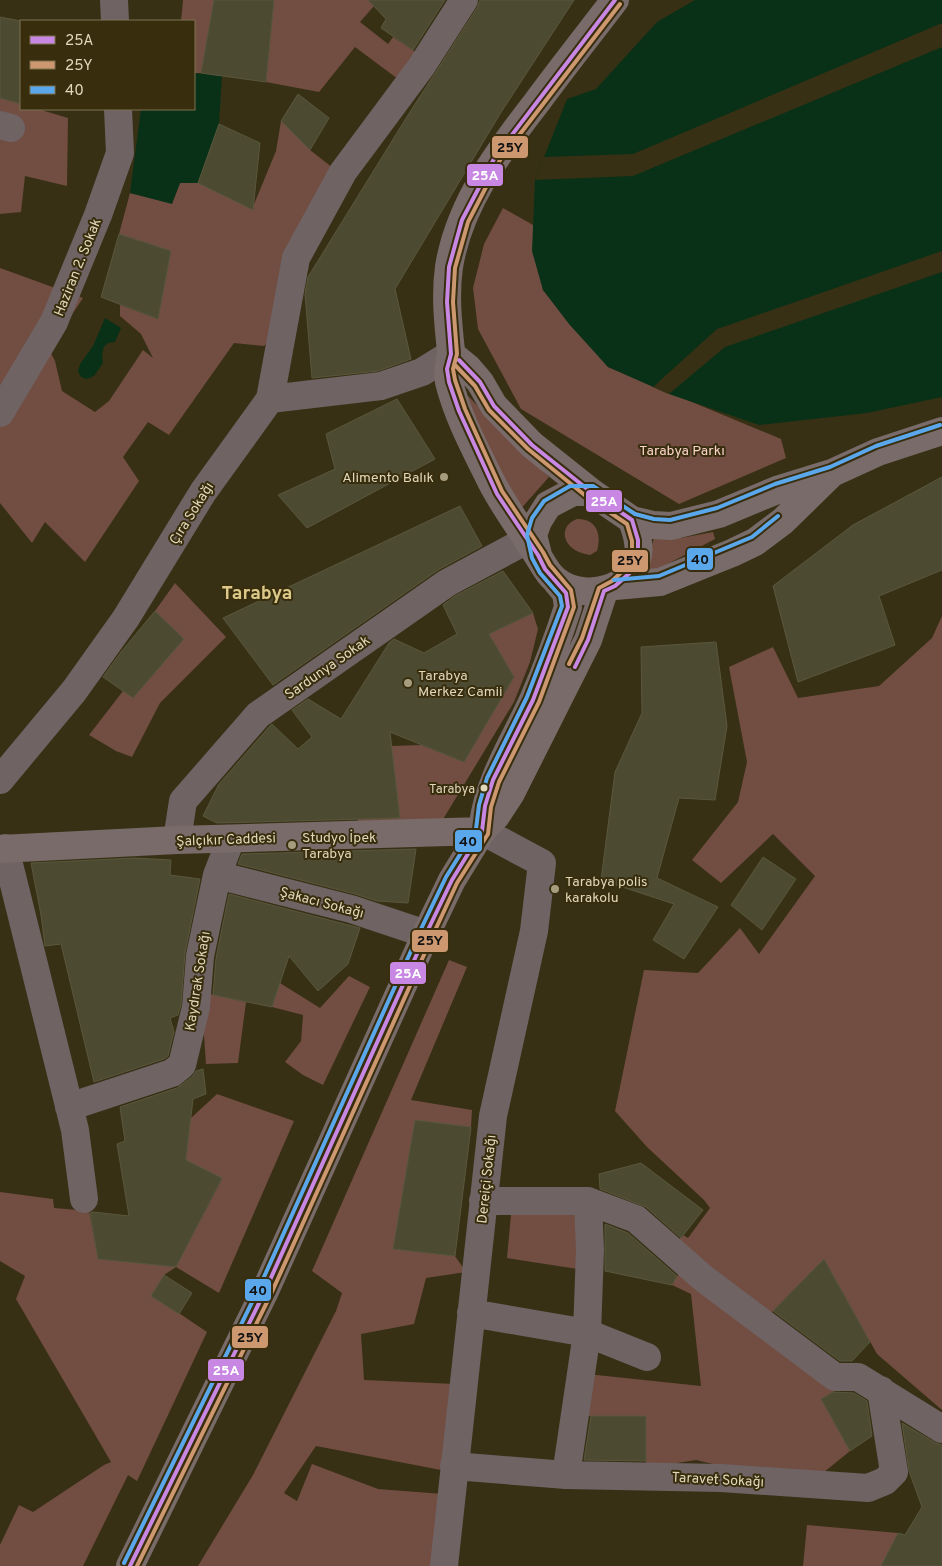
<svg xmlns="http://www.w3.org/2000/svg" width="942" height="1566" viewBox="0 0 942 1566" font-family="Overpass,sans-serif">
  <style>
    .green { fill: #724d42; fill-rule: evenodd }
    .water { fill: #093117 }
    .pier { fill: #373014 }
    .building { fill: #4d4a32; stroke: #59573e }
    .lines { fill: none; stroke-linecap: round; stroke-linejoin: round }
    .minor { stroke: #6f6364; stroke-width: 28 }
    .major { stroke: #786b69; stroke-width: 28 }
    .bus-1-casing { stroke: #382e0e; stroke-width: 8 }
    .bus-2-casing { stroke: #382e0e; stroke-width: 8 }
    .bus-3-casing { stroke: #382e0e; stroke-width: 8 }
    .bus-1 { stroke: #c787e3; stroke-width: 4 }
    .bus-2 { stroke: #cd976f; stroke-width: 4 }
    .bus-3 { stroke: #5aa8eb; stroke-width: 4 }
    .poi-dot { fill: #a69d7f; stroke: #382e0e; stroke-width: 2 }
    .bus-dot { fill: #e1d8b9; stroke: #382e0e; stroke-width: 2 }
    .labels { text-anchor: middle; stroke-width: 4; stroke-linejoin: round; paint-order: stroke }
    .bus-label { font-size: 13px; fill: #e1d8b9; stroke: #382e0e; text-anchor: end }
    .street-label { font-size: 14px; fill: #e1d8b9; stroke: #382e0e }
    .park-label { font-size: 14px; fill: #fcd5cc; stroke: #382e0e }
    .poi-label { font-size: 14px; fill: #e1d8b9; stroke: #382e0e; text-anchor: start }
    .district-label { font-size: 19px; font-weight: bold; fill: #dcc889; stroke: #382e0e }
    .line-badge { stroke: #382e0e; stroke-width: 2 }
    .badge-label { font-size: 14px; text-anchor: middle; font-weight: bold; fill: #fff }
    .pale-badge-label { font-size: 14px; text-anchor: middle; font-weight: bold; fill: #111 }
  </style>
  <rect width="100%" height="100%" fill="#373014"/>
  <path class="green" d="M183,0h31l-13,73h-7v-52h-13z
    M274,0h94l20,17 -14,-11 -14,16 28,22 5,-7 30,20 -21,25 -47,-35 -36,45 -53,-10z
    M0,98l21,6v5h17l30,9 -1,68 -42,-10 -4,36 -21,2z
    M281,121l29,29 37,29 -37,71 -29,79 -17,17 -30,-3 -65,92 -21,-13 -25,35 16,24 -54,81 -40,-40 -13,21 -32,-40v-235l83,30 -34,51 6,12 7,30 33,21 14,-11 34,-51 10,8 -12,-24 -21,-18v-11l38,14 13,-68 -52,-17 11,-41 42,10 8,-20h18l54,26 24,-58z
    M503,208l30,17 10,65 65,77 173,72 5,19 -107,46 -158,-95 -43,-80 -5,-41 11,-44z
    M458,386l91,91 -31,35z
    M577,519c19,0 25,14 20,32l-7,4c-5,-1 -10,-2 -15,-5 -14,-9 -14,-25 2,-31z
    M713,532l2,7 -51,27 -22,8 9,-24 3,-13 27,1z
    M175,583l51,54 -66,66 -28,54 -16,-6 -27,-16 34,-44 60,-52 -28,-28z
    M533,613l5,16 -8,33 -16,40 -75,124 -83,3 3,-14 32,-69 30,-1 43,17 50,-85 -25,-43z
    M942,616v794l-65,-56 -53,-95 -57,58 76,69 -22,13 29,52 -32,26 -80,-7 -42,-10 -50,8v-52h-66l7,-42 114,12 -10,-92 -19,-9 14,-23 -10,-19 7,-8 5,3 22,-30 -6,-8 -57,-53 -32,-36 29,-141 54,3 42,-45 19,26 56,-78 -42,-42 -52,49 -29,-23 46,-58 9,-40 -18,-95 44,-20 25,51 81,-12 53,-48z
    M449,960l18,7 -56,133 61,10 -1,17 -56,-6 -22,128 62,7 11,16 -40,6 -12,46 -53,10 3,46 91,4 -14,86 -125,-24 -32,47 13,8 15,-37 66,25 65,5 -12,72h-233l55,-91 83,-164 6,-18 -30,-22z
    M349,976l21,11 -47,98 -20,-10 -18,-13 16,-21 2,-26 -31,-8 8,-24 40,25z
    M201,992l45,10 -8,61 -32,1z
    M217,1094l77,27 -75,172 -43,-26 -12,8 -12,20 55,37 -70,149 -9,-6 -45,91h-83v-21l19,-40 14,7 71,-47 7,-3 -95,-163 9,-23 -25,-15v-69l53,7 1,9 35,3 9,48 39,4 54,-145zM205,1170l17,9 -46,88z
    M512,1204l78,9 -6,57 -77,-12z
    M807,1525l91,8 -17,33h-78z"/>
  <path class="water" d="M695,0h247v397l-75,16 -108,12 -90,-31 -61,-27 -39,-43 -26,-34 -11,-39 3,-71 32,-81 29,-10 61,-67z
    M194,73l28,3 -3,48 -21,59h-18l-8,21 -42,-11 11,-84h53z
    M105,318l16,10 -6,14 -7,1 -4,4 -2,7 1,9 -9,13 -7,3 -6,-2 -3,-6 2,-7 13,-18z"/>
  <path class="pier" d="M942,23v24l-309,129 -98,4 9,-23 89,-3z
    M942,251v21l-217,75 -56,47 -16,-7 64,-58z"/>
  <path class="building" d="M214,0h60l-8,82 -65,-9z
    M368,0h77l-32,50 -32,-22 5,-9z
    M480,0h94l-74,114 -105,175 16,70 -33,12 -66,7 -7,-84 3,-17 100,-162 69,-107z
    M0,17l21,4v83l-21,-6z
    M298,94l31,24 -19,32 -29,-29z
    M219,124l41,19 -7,67 -55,-27z
    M119,234l52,17 -13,68 -57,-22z
    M397,399l38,60 -128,69 -29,-33 57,-26 -9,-35z
    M942,477v93l-63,26 16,49 -97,37 -25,-96 80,-61z
    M460,506l22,40 -44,24 -165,115 -50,-67z
    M503,571l30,42 -44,21 25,43 -50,85 -74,-30 10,86 -183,5 -14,-7 16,-32 50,-57 3,-3 26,25 14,-12 -20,-27 16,-11 33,20 48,-76 5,-4 30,14 33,-19 -14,-29 12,-9z
    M155,611l29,28 -51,59 -30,-21 18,-25z
    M716,642l11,84 -12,74 -36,-2 -22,80 61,29 -34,52 -31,-19 21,-36 -73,-24 14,-108 27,-59 -1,-66z
    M416,849l-8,54 -31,-2 -22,-7 -117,-30 4,-10z
    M763,857l33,22 -34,51 -31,-25z
    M135,858l36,2 -1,15 30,4 -15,74 -4,52 -3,10 -8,3 4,14 -6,24 -4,3 -70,23 -33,-138 -16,2 -4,-31 -10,-52z
    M229,894l131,34 -12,36 -30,27 -29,-35 -17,51 -59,-12 3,-37z
    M203,1069l3,25 -13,5 -7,61 36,18 -46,89 -78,-8 -8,-46 3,-1 36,4 -12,-72 8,-3 -5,-34 57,-19 15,-11 4,-6z
    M415,1120l56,7 -16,129 -62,-7z
    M641,1163l62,47 -22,28 -35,-31 -46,-18 -1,-15z
    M605,1224l23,9 49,43 -5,9 -67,-14z
    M824,1259l46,83 -18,19h-12l-67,-50z
    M164,1275l28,18 -13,21 -28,-18z
    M833,1392l21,1 13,8 5,35 -22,15 -29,-52z
    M591,1416h55v45l-62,-1z
    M902,1423l32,19 8,3v121h-61l17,-33 7,2 17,-28 -13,-36z"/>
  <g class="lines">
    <path class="minor" d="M114,0l1,21
      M0,125l11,3
      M270,399l26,-141 47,-86 78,-105 43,-67
      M0,413l54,-91 44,-107 22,-62 -2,-44
      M0,780l74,-89 52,-73 77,-126 67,-93 111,-13 41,-14 29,-18
      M177,840l6,-39 75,-86 189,-132 80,-43
      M5,848l70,282 9,69
      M217,875l134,34 75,25
      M69,1107l103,-34 10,-8 14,-58 4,-51 17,-81 14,-36
      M483,1201h105l48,18 67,59 132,99h23l84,52
      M471,1313l116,20 60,24
      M454,1466l112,9 155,3 147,10 17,-7 9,-9 -13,-82
      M566,1475l21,-142 3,-83 -2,-49
      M444,1566l49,-450 41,-185 8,-68 -60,-32"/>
    <path class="major" d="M615,0c-26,34 -53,68 -78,102 -38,49 -78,102 -88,165 -4,28 -1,56 2,84 0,11 -5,19 -2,31 8,32 24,63 39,93 13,28 32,52 48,78 8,12 12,23 25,31 27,16 71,6 77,-29 2,-12 -2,-23 -6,-35
      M451,354l17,14 12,14 14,24 38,39 59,47 41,28 21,5 18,1 48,-12 58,-24 55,-17 46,-21 64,-21
      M538,555l-5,-20 5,-14 10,-16 25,-13h18
      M615,586l45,-4 72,-29 23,-11 28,-21 46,-45
      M483,824c6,-45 31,-82 50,-124 13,-30 25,-62 35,-93l-2,-14 -10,-12
      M0,849l177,-9 305,-9
      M130,1566l135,-275 161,-357 26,-54 30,-49 14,-15 15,-23 77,-153 16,-49"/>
    <defs>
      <path id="bus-1" d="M459,360l21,22 14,24 38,39 59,47 41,28 6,20v16l-6,15 -17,15 -11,5 -16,49 -13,27
        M130,1566l135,-275 161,-357 26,-54 30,-49 3,-25 8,-26 40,-80 35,-93 -2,-14 -21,-24 -7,-14 -41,-61 -38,-83 -10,-29 -2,-13 4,-15 -4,-52 2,-35 13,-47 33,-63 120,-157"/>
      <path id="bus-2" d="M455,365l20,21 14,24 39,39 59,48 40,27 5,17v14l-5,12 -15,14 -13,7 -17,50 -13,26
        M137,1566l134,-272 161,-357 25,-54 31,-49 3,-27 8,-25 40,-80 35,-95 -3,-17 -21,-25 -7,-13 -41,-61 -37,-82 -10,-29 -2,-11 4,-15 -4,-52 2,-34 13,-46 32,-62 120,-156"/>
      <path id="bus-3" d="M614,580l45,-4 93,-39 26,-21
        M124,1563l135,-275 161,-357 26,-54 30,-48 3,-24 8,-27 40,-81 35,-91 -2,-10 -20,-23 -8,-15 -5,-23 5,-17 12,-17 26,-15h23l42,28 19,5 16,1 47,-12 58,-24 55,-17 46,-21 64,-21"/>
    </defs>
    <use href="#bus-1" class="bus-1-casing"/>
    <use href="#bus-2" class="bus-2-casing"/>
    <use href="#bus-3" class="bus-3-casing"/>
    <use href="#bus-1" class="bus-1"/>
    <use href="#bus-2" class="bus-2"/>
    <use href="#bus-3" class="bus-3"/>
  </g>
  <g class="poi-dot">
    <circle cx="444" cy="477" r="5"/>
    <circle cx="408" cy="683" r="5"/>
    <circle cx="292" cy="845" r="5"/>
    <circle cx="555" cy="889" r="5"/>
  </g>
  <circle class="bus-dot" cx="484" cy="788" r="4.5"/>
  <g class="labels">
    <g class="bus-label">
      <text x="475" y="793">Tarabya</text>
    </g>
    <g class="street-label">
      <text transform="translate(77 267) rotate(-68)" y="5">Haziran 2. Sokak</text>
      <text transform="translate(191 513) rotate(-58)" y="5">Çıra Sokağı</text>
      <text transform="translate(327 667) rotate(-35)" y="5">Sardunya Sokak</text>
      <text transform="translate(226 839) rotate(-2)" y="5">Şalçıkır Caddesi</text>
      <text transform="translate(322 902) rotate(15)" y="5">Şakacı Sokağı</text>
      <text transform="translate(197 981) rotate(-81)" y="5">Kaydırak Sokağı</text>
      <text transform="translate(486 1179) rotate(-84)" y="5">Dereiçi Sokağı</text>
      <text transform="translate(718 1479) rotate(3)" y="5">Taravet Sokağı</text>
    </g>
    <g class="park-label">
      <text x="682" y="455">Tarabya Parkı</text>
    </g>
    <g class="poi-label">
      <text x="434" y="482" text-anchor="end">Alimento Balık</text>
      <text x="418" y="680">Tarabya<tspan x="418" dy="16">Merkez Camii</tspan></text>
      <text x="302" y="842">Studyo İpek<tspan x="302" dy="16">Tarabya</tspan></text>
      <text x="565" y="886">Tarabya polis<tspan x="565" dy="16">karakolu</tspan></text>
    </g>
    <g class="district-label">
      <text x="257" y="599">Tarabya</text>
    </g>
  </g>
  <g class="line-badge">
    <rect x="491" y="135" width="38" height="24" rx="5" fill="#cd976f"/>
    <rect x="466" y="163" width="38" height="24" rx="5" fill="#c787e3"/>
    <rect x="585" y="489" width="38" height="24" rx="5" fill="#c787e3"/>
    <rect x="686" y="547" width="28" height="24" rx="5" fill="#5aa8eb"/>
    <rect x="611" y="549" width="38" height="24" rx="5" fill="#cd976f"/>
    <rect x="454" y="829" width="29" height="24" rx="5" fill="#5aa8eb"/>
    <rect x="411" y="929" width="38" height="24" rx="5" fill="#cd976f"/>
    <rect x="389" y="961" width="38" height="24" rx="5" fill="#c787e3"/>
    <rect x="244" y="1278" width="28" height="24" rx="5" fill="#5aa8eb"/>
    <rect x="231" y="1325" width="38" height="24" rx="5" fill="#cd976f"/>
    <rect x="207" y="1358" width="38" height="24" rx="5" fill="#c787e3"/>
  </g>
  <g class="badge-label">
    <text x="485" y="180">25A</text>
    <text x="604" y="506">25A</text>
    <text x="408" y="978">25A</text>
    <text x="226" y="1375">25A</text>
  </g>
  <g class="pale-badge-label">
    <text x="510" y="152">25Y</text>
    <text x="700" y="564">40</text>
    <text x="630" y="565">25Y</text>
    <text x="468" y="846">40</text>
    <text x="430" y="945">25Y</text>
    <text x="258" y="1295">40</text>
    <text x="250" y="1342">25Y</text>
  </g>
  <rect x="20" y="20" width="175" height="90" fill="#382e0e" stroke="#7c7252"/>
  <rect x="30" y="36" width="25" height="8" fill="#c787e3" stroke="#7c7252"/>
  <text x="65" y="45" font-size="15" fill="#e1d8b9">25A</text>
  <rect x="30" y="61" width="25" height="8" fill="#cd976f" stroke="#7c7252"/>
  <text x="65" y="70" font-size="15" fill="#e1d8b9">25Y</text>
  <rect x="30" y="86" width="25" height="8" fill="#5aa8eb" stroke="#7c7252"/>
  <text x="65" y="95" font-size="15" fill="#e1d8b9">40</text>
</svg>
